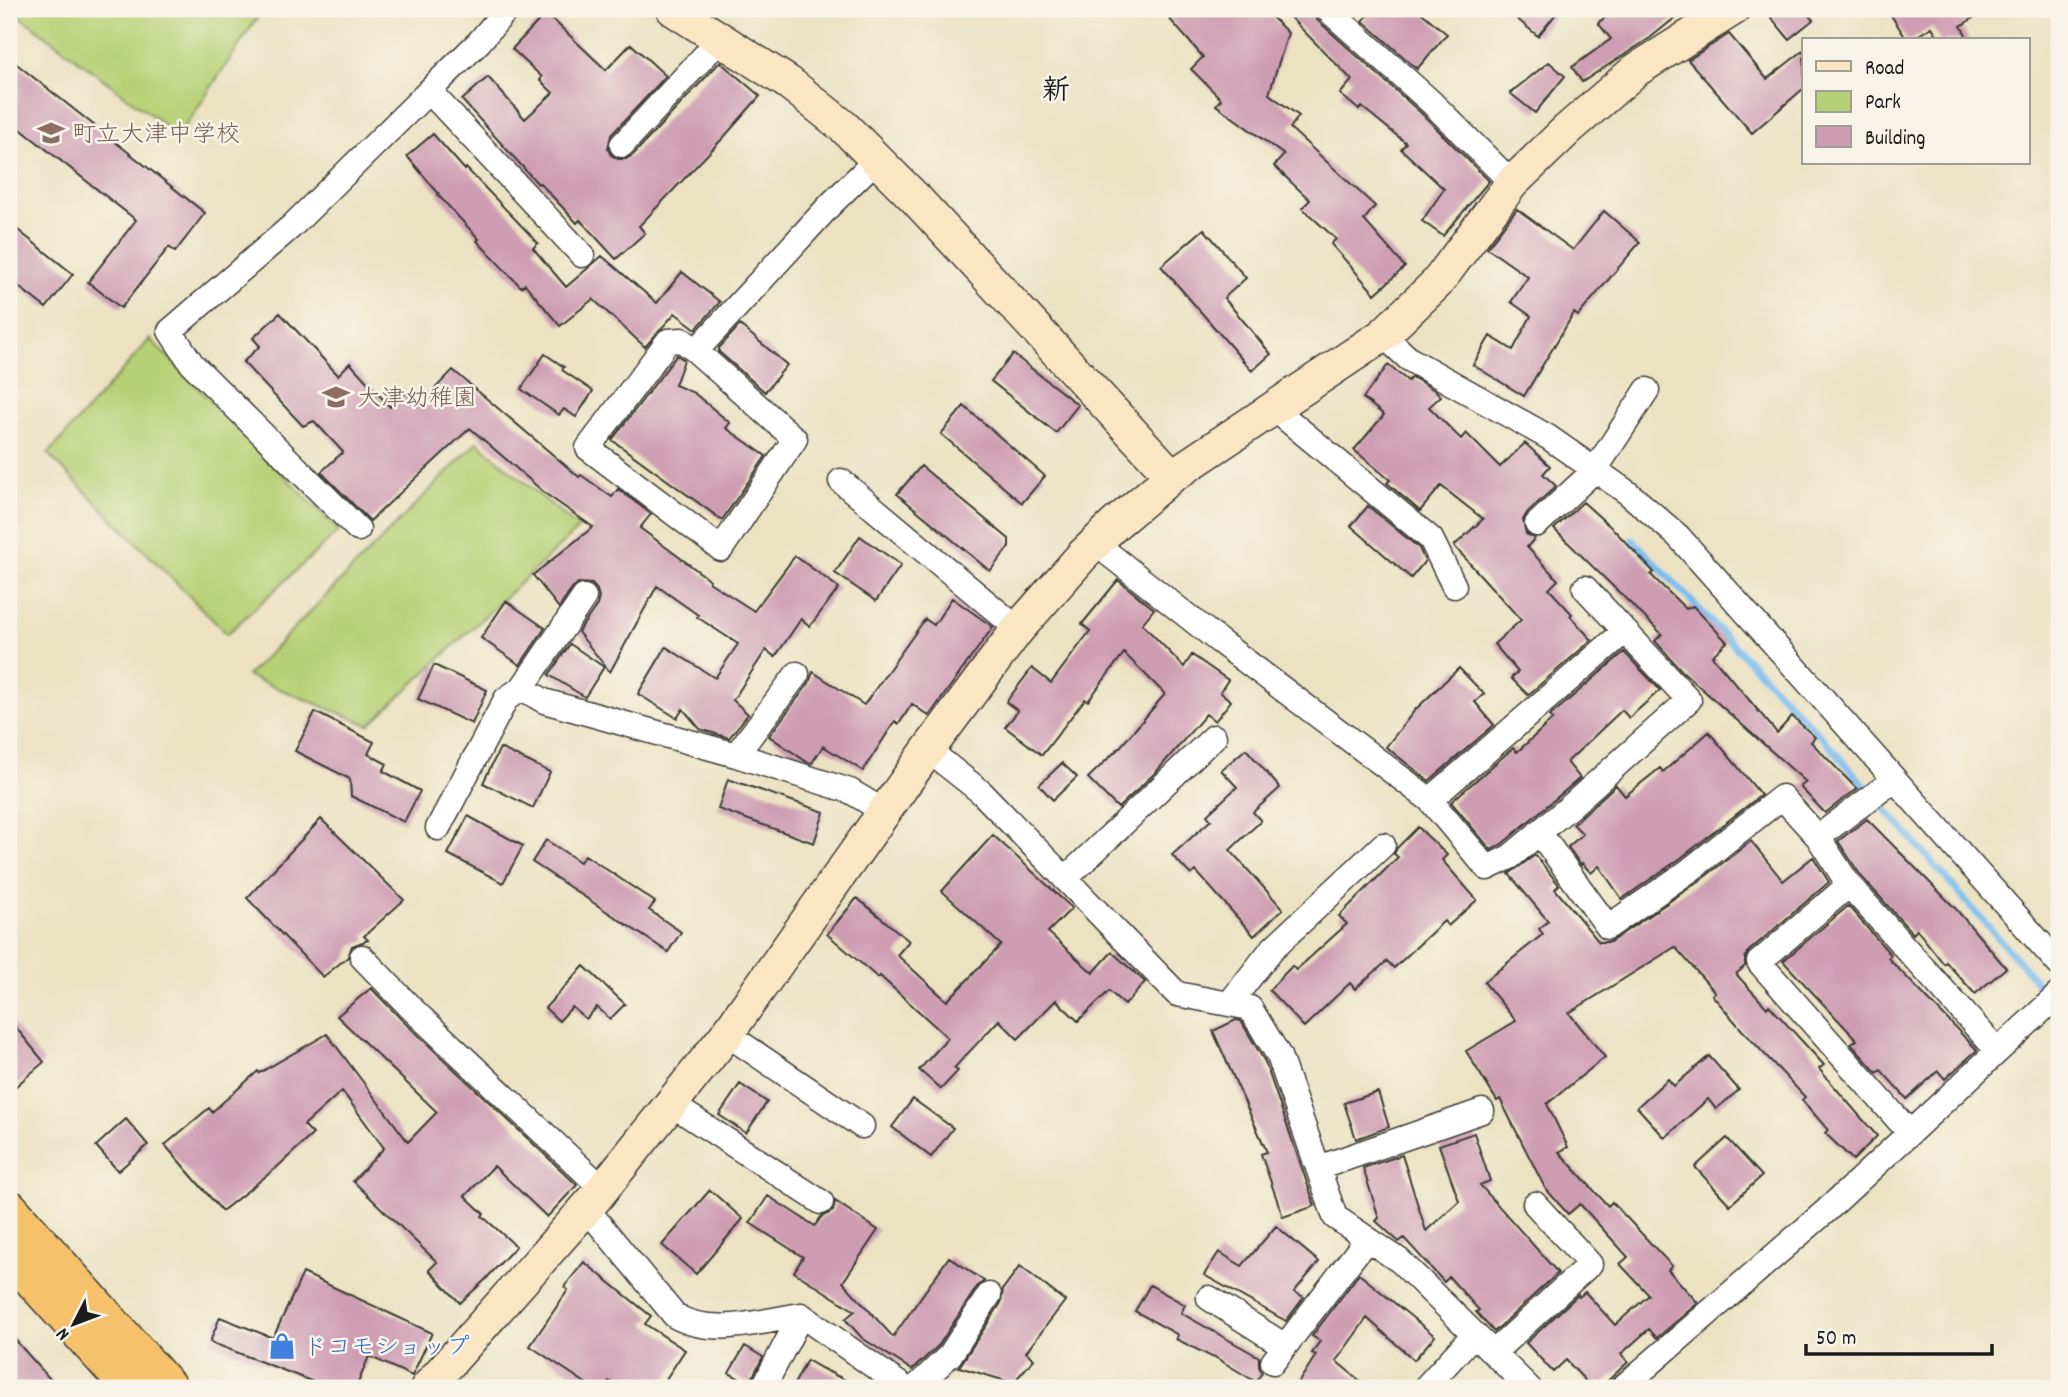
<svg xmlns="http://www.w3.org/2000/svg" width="2068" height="1397" viewBox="0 0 2068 1397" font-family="Dekko,'Klee One',sans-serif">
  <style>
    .green { fill: #b7d075; stroke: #6a7648; stroke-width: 2 }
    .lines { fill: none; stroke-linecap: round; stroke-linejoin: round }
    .stream { stroke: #79bdef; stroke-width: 7 }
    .building { fill: #cd9db2 }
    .street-casing { stroke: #3b3a35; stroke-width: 27 }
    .secondary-casing { stroke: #3b3a35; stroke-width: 36 }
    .highway-casing { stroke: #3b3a35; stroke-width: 41 }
    .street { stroke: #fff; stroke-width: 24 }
    .secondary { stroke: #fbe6c4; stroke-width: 33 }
    .highway { stroke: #f5c16b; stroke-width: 38 }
    .labels { text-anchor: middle; stroke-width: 5; stroke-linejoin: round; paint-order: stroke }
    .education-label { font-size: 24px; fill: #785e54; stroke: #f7f3e8; text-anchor: start }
    .shop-label { font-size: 24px; fill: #366cbe; stroke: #f7f3e8; text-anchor: start }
    .quarter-label { font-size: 28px; font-weight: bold; fill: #1c1c1c; stroke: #f7f3e8 }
  </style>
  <rect width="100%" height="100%" fill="#f7f3e8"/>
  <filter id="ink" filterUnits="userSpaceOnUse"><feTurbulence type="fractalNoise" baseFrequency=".0143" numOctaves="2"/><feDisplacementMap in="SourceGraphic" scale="14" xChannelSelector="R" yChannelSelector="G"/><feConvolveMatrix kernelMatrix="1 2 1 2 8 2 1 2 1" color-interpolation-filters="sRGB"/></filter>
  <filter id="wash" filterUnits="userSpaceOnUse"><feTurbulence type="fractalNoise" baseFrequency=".00686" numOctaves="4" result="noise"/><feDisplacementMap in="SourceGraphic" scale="28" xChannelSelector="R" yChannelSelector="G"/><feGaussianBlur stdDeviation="1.57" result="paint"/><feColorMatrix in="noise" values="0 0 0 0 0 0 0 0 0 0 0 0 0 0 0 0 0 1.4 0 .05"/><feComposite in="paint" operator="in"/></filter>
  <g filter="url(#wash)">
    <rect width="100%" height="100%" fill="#ece2c2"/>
    <path class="green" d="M10,9h253l-84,127z
      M150,339l189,192 -112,103 -179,-180z
      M477,442l102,86 -210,197 -122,-49z"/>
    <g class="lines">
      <path class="stream" d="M1632,539l199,208 218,249"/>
    </g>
    <g id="blocks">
      <path class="building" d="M1161,9h103l24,24 -19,61 30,22 -9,12 85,78 -11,14 41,47 -30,27 -44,-50 5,-5 -34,-31 8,-8 -36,-34 10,-11 -68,-50 5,-6 -30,-30 12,-12z
        M1282,9h30l5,11 104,93 68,68 -46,55 -21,-15 22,-32 -43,-40 5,-6 -44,-36 -3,3 -19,-16 12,-14z
        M1373,9h44l30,25 -30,35 -54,-48z
        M1505,9h55l-22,27z
        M1616,9h81l-13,8 -3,-4 -31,25 -68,44 -10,-15 39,-28 -13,-16z
        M1764,9h39l10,11 -24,19z
        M1887,9h100l-26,17 8,14h-29l-8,-13 -21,13h-4z
        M546,13l60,57 25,-26 35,32 -55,59 -3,14 3,6 7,4h8l7,-4 87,-93 40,34 -36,41 -85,89 6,7 -29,26 -36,-39 -3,3 -37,-40 -2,1 -76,-84 26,-23 37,42 28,-26 -13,-13 2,-3 -30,-28z
        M1729,34l38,45 37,-29v38l-52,45 -64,-73z
        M9,58l196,155 -30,39 -6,-5 -48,61 -33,-26 48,-62 -127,-100z
        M1549,62l16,14 -30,37 -25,-20z
        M433,134l32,36 1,-2 72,75 -5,5 33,39 36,-31 55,47 25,-31 38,30 -24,27 -21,-16 -30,34 -52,-48 -33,27 -35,-42 -4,3 -44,-46 2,-2 -41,-44 1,-1 -32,-38z
        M1517,209l56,41 31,-39 36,31 -62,74 -4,-3 -50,83 -51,-31 17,-29 23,14 18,-34 -20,-14 17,-25 -41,-29z
        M9,223l64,51 -27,34 -37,-29z
        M1204,229l42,49 -22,20 47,56 -19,17 -91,-105z
        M280,313l58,62 12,-12 40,44 16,-15 12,14 35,-36 126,107 2,-2 31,22 6,-8 33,25 -11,14 70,52 -1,2 45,29 41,-55 44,32 -29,38 -9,-7 -26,38 -9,-7 -33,50 15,14 -19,24 -29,-9 -17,-20 -6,9 -39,-24 28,-47 49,31 23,-34 -41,-27 1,-2 -41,-29 -47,86 -32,-40 19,-27 2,-8 -2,-7 -5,-6 -14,-1 -6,6 -13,19 -26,-33 60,-48 -47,-33 -76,-66 -100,93 -49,-49 22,-20 -29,-31 -11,5 -60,-64 17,-16 -7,-8z
        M740,325l47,40 -22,27 -46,-40v-4z
        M545,354l19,13 -2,3 31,21 -17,26 -12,-8 -5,6 -38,-26z
        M1013,354l65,51 -22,28 -65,-52z
        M677,355l7,5 -9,25 19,8 36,30 -4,5 40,28 -44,64 -110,-80z
        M1388,365l20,16 4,-4 24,14 5,5 -12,11 32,32 5,-6 34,34 25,-24 25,23 -7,8 13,12 -29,27 -4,7 3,14 9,4 -8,9 31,33 -9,9 23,25 -2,2 22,24 -64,55 -17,-17 7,-6 -24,-28 27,-24 -67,-74 29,-27 -42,-33 -21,25 -33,-28 3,-3 -36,-30 30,-35 -21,-17z
        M964,406l81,70 -23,27 -81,-69z
        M921,466l88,73v8l-19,24 -93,-77z
        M1583,502l31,28 40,42 -3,3 35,34 7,-3 34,36 -15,14 65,77 15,-17 23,21 -4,5 46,47 -32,24 -25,-26 6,-5 -124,-111 -27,-30 7,-7 -108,-105z
        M1368,506l51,42 6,13 -14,17 -60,-52z
        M860,536l41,29 -25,36 -41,-28z
        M1118,580l36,29 -12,15 42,43 8,-12 36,25 -8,12 11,9 -16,20 -9,-7 -49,57 -39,37 -30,-30 33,-32 44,-52 -41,-41 -36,48 -3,-2 -43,56 -37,-28 13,-16 -12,-9 26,-34 19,15 39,-52 -8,-7z
        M952,598l41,29 -64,89 -17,-12 -13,20 -4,-3 -32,50 -40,-25 -11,17 -5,-1 -38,-26 40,-53 4,-11 51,33 61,-86 9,6z
        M506,601l39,27 -25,37 -39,-27z
        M570,644l34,23 -19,30 -36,-22z
        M1624,652l36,38 -31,28 -7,-8 -55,52 13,16 -78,66 -11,6 -40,-48 62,-54 4,4 36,-33 -3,-3z
        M434,665l53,25 -15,34 -54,-25z
        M1459,668l25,26 -9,8 19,23 -65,56 -43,-34 29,-37z
        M315,712l59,30 -6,12 19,10 -4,7 37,20 -16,31 -53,-26 -1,-17 -55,-28z
        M1709,732l52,63 -80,63 -59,41 -23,-33 -8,7 -9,-10 -1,2 -13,-18 15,-13 -10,-10 43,-39 9,11 35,-28 3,4z
        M500,748l50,24 -17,36 -50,-25z
        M1246,749l34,39 -27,24 8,9 -31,29 53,59 -29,27 -58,-65 -5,4 -19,-20 39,-35 -4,-5 30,-28 -16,-17z
        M1062,763l15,14 -24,23 -14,-15z
        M728,779l96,33 -10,31 -96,-34z
        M468,816l55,30 -20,37 -55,-29z
        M321,819l83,81 -40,36 4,4 -16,6 -4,11 -25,20 -76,-79z
        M1867,819l89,90 50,59 -31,26 -29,-32 -2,2 -27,-34 -4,4 -52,-58 -23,-35z
        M1418,827l29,28 -5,5 35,40 -29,26 -4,-5 -50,47 -7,-7 -32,28 -5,-6 -46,44 -35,-37 23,-24 4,4 51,-46 -8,-8 59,-59 -4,-3 3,-6z
        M993,835l79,73 -24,24 45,41 19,-21 33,30 -20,23 -16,-14 -31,30 -22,-21 -38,39 -19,-19 -45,48 4,3 -17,18 -22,-19 29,-32 -68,-62 -2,2 -51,-44 30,-36 52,43 -12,14 50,46 54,-56 -59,-54z
        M546,840l34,22 5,-7 70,47 -6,8 32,22 -13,20 -136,-90z
        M1751,841l32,40 30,-24 16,25 -80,69 -4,7v8l-9,8 31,34 2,-3 55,60 -5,4 58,67 -24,24 -28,-27 3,-3 -26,-30 3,-3 -63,-67 -30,-35 3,-3 -40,-45 -106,66 36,44 -58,47 21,43 -9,5 49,54 4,-4 60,64 -4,4 30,33 -41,35 -8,-9 -28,25 7,8 -28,26h-8l-26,-28 -13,12 -27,-29 52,-48 1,2 6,-5 30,33 34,-30 -29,-31 8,-7 -48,-53 -12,10 -23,-26 -45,-89 -3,2 -31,-50 50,-30 -32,-39 59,-48 -4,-5 9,-8 -39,-47 26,-19 24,30 -4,4 44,53h11l88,-60z
        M1848,906l43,49 -3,3 89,92 -32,29 -7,-8 -31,28 -26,-29 -4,3 -26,-29 6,-4 -74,-79z
        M584,966l41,38 -15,15 -13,-12 -11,12 -14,-12 -13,14 -14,-13z
        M371,988l31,32 175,165 -30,32 -53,-51 -29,30 19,18 -2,2 34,30 -31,34 -25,23 -31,-33 8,-8 -84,-81 31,-33 -42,-57 -38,34 9,9 -38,35 -53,42 -57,-66 44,-37 3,4 46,-41 1,2 68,-39 81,108 29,-30 -100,-96z
        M9,1019l35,43 -35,30z
        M1236,1020l5,1 24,41 50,144 -32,11 -22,-63 6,-2 -54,-121z
        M1709,1056l30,34 -23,19 -8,-10 -43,39 -28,-31 31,-28 6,7z
        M740,1084l27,18 -21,31 -27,-18z
        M1378,1092l11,35 -33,12 -12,-36z
        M913,1099l40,29 -22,29 -39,-30z
        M126,1119l22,26 -30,26 -22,-25z
        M1474,1133l16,48 -10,4 78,88 -64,59 -18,-20 3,-2 -30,-33 -5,5 -40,-44 -5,4 -23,-21 3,-3 -16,-50 39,-13 24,76 33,-30 -20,-56z
        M1727,1138l35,38 -32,29 -35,-38z
        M710,1190l33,29 -47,55 -34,-29z
        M768,1196l47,30 6,-9 12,-6 2,-10 43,29 -35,52 50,55 56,-80 35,24 -7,6 -38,58 -27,25 -50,-32 -17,-19 10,-8 -61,-39 9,-15 -53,-34z
        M1276,1226l43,36 -25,30 10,5 -18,24 -82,-46 15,-23 23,14z
        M584,1262l67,54 -6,8 40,26 -25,38h-39l-12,-7 -5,7h-11l-63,-42 38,-56 -4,-3z
        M1020,1266l45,35 -39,51 8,7 -21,24 -54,-16 42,-64 2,-14z
        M303,1273l129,60 -20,43 -43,-20 -13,32h-27l-119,-46 10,-25 53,21z
        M1359,1274l76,62 -21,24 -47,-42 -31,43 33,27h-74l21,-33 -4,-2 8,-12 -8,-5z
        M1150,1285l35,20 -4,8 78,44v10l3,5 -6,10 -43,-26 -1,1 -36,-18 2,-4 -43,-24z
        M9,1333l49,55h-49z
        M745,1346l18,11 -14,27 -20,-11z
        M807,1360l14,8 40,20h-69z"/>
    </g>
  </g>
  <g filter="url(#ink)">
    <use href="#blocks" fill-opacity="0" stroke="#3b3a35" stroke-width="2"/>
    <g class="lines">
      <defs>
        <path id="street" d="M507,9l-28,33 -50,49 153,164
          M1327,9l104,93 81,81
          M622,145l99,-107
          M1383,335l26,24 139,78 80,56 50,43 381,428
          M696,351l99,88 -74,110 -133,-101 80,-107 14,-1 14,11 134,-146 47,-46
          M1272,407l159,132 23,47
          M841,481l177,148
          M1537,524l58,-54 52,-80
          M358,529l-166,-165 -22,-33 122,-105 137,-135
          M1095,543l124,98 211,159 57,68 23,-11 63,-53 116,-104 -104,-112
          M522,688l22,13 192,54 114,36 35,21
          M928,750l53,42 196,202 73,14 29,48 56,161 65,44 129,127
          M736,755l61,-81
          M1430,800l195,-169
          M438,828l68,-129 16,-11 62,-91
          M1539,832l69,95 82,-57 92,-73 36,40 76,-57
          M1818,837l31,48
          M1065,879l149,-142
          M362,957l50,52 191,180
          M1229,1004l43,-55 111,-104
          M727,1034l135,92
          M671,1104l150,98
          M1910,1133l-151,-171 90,-77 149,166
          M1318,1168l164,-57
          M587,1209l88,107c38,21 85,5 126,-1l104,73
          M1209,1298l76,48
          M1493,1353l97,-89 -55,-60
          M1273,1362l94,-123
          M763,1388l38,-73
          M915,1388l35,-33 39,-60
          M1425,1388l49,-54
          M1622,1388l204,-177 233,-217"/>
        <path id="secondary" d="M673,9l116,74 55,44 71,71 257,278
          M427,1388l170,-192 130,-162 201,-284 90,-121 65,-74 32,-31 57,-48 211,-141 54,-52 75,-100 55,-53 69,-60 97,-61"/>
        <path id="highway" d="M9,1209l159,179
          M9,1253l122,135"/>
      </defs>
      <use href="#street" class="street-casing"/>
      <use href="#secondary" class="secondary-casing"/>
      <use href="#highway" class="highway-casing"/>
      <use href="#street" class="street"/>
      <use href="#secondary" class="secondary"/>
      <use href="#highway" class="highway"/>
    </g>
  </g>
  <defs>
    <symbol id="school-bare" viewBox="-9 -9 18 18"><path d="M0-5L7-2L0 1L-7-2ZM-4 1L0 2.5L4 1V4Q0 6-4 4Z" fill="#8d6e63" stroke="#f7f3e8" stroke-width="2.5" paint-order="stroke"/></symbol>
    <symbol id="shop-bare" viewBox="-9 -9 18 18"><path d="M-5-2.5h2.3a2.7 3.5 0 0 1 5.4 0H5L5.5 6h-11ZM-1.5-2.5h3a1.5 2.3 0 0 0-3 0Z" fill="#3f7fe0" stroke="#f7f3e8" stroke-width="2.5" paint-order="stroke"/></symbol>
  </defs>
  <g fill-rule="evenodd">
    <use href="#school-bare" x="32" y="114" width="38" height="38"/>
    <use href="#school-bare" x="317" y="378" width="38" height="38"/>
    <use href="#shop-bare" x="263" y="1327" width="38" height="38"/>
  </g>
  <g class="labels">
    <g class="education-label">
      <text x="72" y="141">町立大津中学校</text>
      <text x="357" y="405">大津幼稚園</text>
    </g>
    <g class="shop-label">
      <text x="303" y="1354">ドコモショップ</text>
    </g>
    <g class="quarter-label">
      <text x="1056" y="98">新</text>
    </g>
  </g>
  <rect width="2068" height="1397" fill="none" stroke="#f7f3e8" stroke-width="35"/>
  <rect x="1802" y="38" width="228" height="126" fill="#f7f3e8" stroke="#9f9d96" stroke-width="2"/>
  <rect x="1816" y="61" width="35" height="10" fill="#fbe6c4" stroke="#9f9d96" stroke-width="2"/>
  <text x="1865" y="74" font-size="21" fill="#1c1c1c">Road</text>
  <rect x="1816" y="91" width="35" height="21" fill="#b7d075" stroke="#9f9d96" stroke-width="2"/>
  <text x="1865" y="108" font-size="21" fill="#1c1c1c">Park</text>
  <rect x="1816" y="126" width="35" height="21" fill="#cd9db2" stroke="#9f9d96" stroke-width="2"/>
  <text x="1865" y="144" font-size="21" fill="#1c1c1c">Building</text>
  <g transform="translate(74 1324) rotate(228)" stroke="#f7f3e8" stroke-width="5" paint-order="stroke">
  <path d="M0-5L12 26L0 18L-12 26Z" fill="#1c1c1c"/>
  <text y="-10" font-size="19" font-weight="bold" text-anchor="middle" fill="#1c1c1c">N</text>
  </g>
  <path d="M1806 1344v10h186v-10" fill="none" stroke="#1c1c1c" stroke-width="3.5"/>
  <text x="1816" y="1344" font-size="21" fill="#1c1c1c" stroke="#f7f3e8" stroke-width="5" paint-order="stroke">50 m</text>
</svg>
